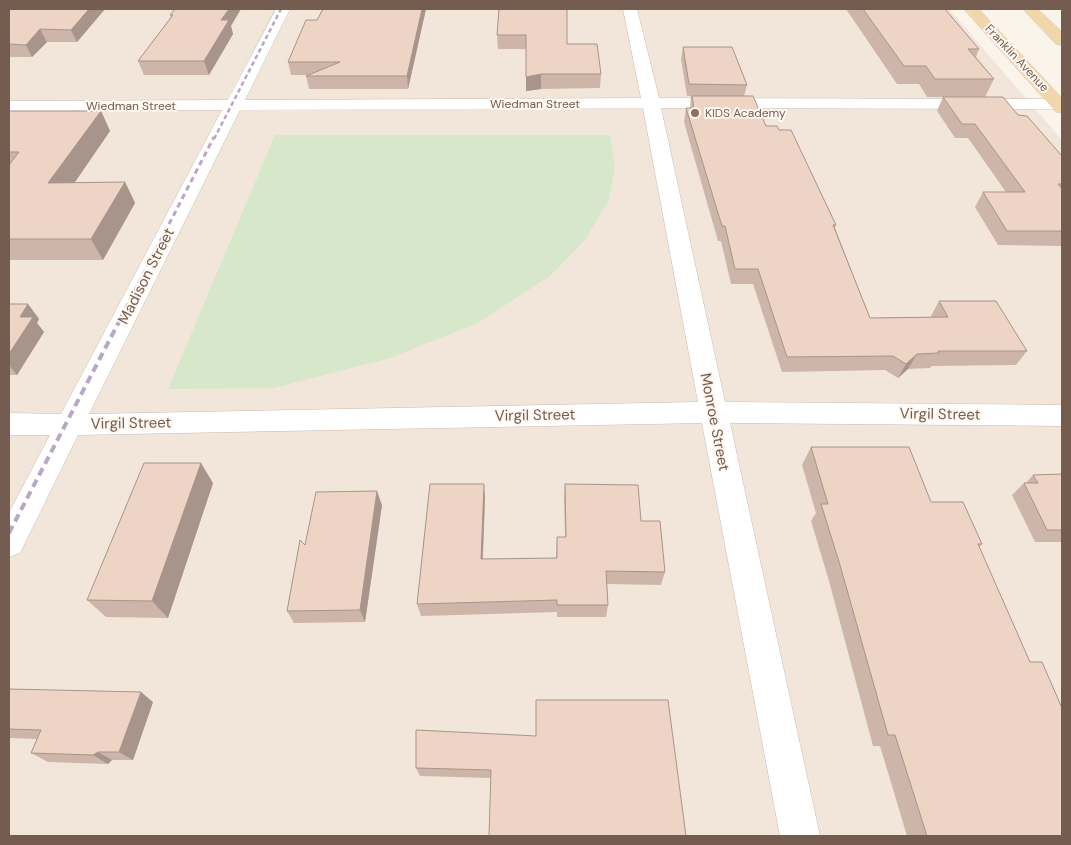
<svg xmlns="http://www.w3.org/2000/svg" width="1071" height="845" viewBox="0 0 1071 845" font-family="'DM Sans',sans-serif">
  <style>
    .residential { fill: #f2e6da }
    .green { fill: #d7e8ca }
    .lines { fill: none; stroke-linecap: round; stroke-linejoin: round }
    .minor-casing { stroke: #ccbcb2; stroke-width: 1 }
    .major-casing { stroke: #d8d1ce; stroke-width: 1 }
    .minor { fill: #fff; fill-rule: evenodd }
    .major { fill: #f2d6ab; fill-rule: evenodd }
    .rail-far2 { stroke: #b7a9c5; stroke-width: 2.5; stroke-dasharray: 4.5 3; stroke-linecap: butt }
    .rail-far1 { stroke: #b7a9c5; stroke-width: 3; stroke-dasharray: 5.5 4; stroke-linecap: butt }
    .rail { stroke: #b7a9c5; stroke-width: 4; stroke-dasharray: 8 5; stroke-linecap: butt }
    .wall { fill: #cdb6a9 }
    .shaded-wall { fill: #a7948a }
    .building { fill: #eed4c5; stroke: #a7948a }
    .education-dot { fill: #8d6e63; stroke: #fef8f1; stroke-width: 2 }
    .labels { text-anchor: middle; stroke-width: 4; stroke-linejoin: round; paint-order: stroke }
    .far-street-label { font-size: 12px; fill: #745c50; stroke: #fef8f1 }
    .far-education-label { font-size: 12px; fill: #785e54; stroke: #fef8f1; text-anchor: start }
    .street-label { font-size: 15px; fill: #745c50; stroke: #fef8f1 }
  </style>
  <rect width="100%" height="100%" fill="#fbf4eb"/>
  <path class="residential" d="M9,9h940l113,131v696h-1053z"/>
  <path class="green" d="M275,135h335l5,33 -6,32 -24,40 -35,36 -72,47 -88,35 -116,30 -106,1z"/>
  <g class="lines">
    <defs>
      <path id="minor" d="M276,9h14l-45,91 396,-2 -18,-89h14l22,89 403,1v10l-401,-1 64,294 337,3v21l-332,-3 90,413h-40l-78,-413 -624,12 -58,118 -11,4v-44l41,-78h-41v-22l52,1 161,-304 -213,1v-10l219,-1zM643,108l55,294 -609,12 151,-304z"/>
      <path id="major" d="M964,9h15l83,89v15l-6,-1z
        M1023,9h15l24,23v14l-6,-2z"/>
    </defs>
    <use href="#minor" class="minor-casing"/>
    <use href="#major" class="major-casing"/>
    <use href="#minor" class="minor"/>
    <use href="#major" class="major"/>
    <path class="rail-far2" d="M214,139l67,-130"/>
    <path class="rail-far1" d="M121,317l93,-180"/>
    <path class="rail" d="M9,533l113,-217"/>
  </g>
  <path class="wall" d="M9,9h96l-28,33h-30l-15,15h-22l-1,2z
    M323,9h103l-18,80h-99l-3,-13 3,-1h-18l-3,-13 29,-42z
    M499,9l68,35 34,30 -1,14 -59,1 -15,2v-42h-28l-1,-14z
    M846,9h99l34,40 -3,8 18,22 -9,18 33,18 44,41v90l-64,-1 -23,-38 8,-15h23l-38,-54h-13l-18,-27 6,-14h-16l-8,-13h-22z
    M170,15l61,11 2,8 -24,41h-65l-6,-14 33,-44z
    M683,47l64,38 -3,11 22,30 13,4 57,95 -1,3 35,90 61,-1v-1l8,-15 88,50 -11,14 -84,1 -2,2 -22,1 -10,9 -13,-8 -103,2 -29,-88h-22l-10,-43h-3l-34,-119 2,-14h4l1,-12h-4l-6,-37z
    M9,111h92l9,20 -36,52 51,-1 10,21 -32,57h-94z
    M9,304h19l11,15 -2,4 7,9 -27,43h-8z
    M811,447l120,55 51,42 -3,3 83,289h-155l-27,-90h-7l-44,-165 -18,-60 5,-8 -14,-48z
    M1062,474v68h-27l-23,-47 12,-12h2l7,-8z
    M213,483l-45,135 -62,-1 -19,-17z
    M565,484l76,37 24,51 -4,13 -54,-1 1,21 -2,12h-49v-5l-136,4 -4,-12 68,-106 -2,61 73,-1 1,-21h8l-1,-39z
    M382,505l-17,117 -71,1 -7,-12 18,-66z
    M9,689l144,13 -20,58h-21l-4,4 -60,-2 -17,-9 6,-14 -28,-1z
    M416,730l270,106 -196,-58 -70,-2 -4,-8z"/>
  <path class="shaded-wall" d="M89,9h16l-28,33 -6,-12z
    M229,9h12l-10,17 2,8 -24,41 -5,-14 17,-41z
    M422,9h4l-18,80 -1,-13z
    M40,29l7,13 -15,15 -6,-12z
    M541,74v15l-15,2v-14z
    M101,111l9,20 -50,73 -12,-21z
    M125,182l10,21 -32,57 -12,-21z
    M28,304l11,15 -2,4 7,9 -27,43 -8,-10v-11l11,-37z
    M917,354l-9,15 -10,9 8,-14z
    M201,463l12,20 -45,135 -16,-17z
    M484,484l1,14 -3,74 -1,-13z
    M377,491l5,14 -17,117 -5,-12z
    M141,692l12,10 -20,58 -14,-8z
    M98,752l14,8 -4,4 -15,-9z"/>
  <path class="building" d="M9,9h80l-18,21 -31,-1 -14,16 -17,-1z
    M175,9h54l-8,11h8l-25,41h-66l35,-46h-3z
    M323,9h99l-15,67h-101l34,-14h-52l18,-42h11z
    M499,9h68v35h30l4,30h-60l-15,3v-42h-29z
    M863,9h82l34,40h-11l26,30h-59l-9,-13h-22z
    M683,47h49l15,38 -58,-1z
    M692,96h61l13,30h11l2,4h12l45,95h-3l37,93 78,-1 -9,-16h57l31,50h-89l1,2 -22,1 -11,10 -13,-8 -106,1 -29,-88h-23l-10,-43h-3l-36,-118h8z
    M943,97h60l15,18 9,1 35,40v28h-4l4,5v42h-55l-24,-39h42l-50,-68h-13z
    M9,111h92l-53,72 77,-1 -34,57h-82v-74l10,-13h-10z
    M9,304h19l-8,13h13l-24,37z
    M811,447h98l22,55h32l19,42h-4l52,118h12l20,46v128h-135l-32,-101h-7l-48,-170 -19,-61h7z
    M144,463h57l-49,138 -65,-1z
    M1062,474v56h-15l-23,-47h14l-5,-8z
    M430,484h54l-3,75 76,-1v-21h9l-1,-53 73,1 3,36h19l5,51 -59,-1 2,34h-51v-5l-140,4z
    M377,491l-17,119 -73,1 13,-71 5,5 11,-53z
    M9,689l132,3 -22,60h-21l-5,3 -62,-2 10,-23 -32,-1z
    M536,700h132l18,136h-197l2,-66 -75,-2v-38l120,6z"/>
  <circle class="education-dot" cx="695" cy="113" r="5"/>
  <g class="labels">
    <g class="far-street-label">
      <text transform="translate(1017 58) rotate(47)" y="4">Franklin Avenue</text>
      <text x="535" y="108">Wiedman Street</text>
      <text x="131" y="110">Wiedman Street</text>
    </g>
    <g class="far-education-label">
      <text x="705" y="117">KIDS Academy</text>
    </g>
    <g class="street-label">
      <text transform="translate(146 276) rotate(-63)" y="5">Madison Street</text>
      <text transform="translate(940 414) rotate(1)" y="5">Virgil Street</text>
      <text transform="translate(535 415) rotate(-1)" y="5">Virgil Street</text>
      <text transform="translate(715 422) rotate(79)" y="5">Monroe Street</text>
      <text transform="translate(131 423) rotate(-1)" y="5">Virgil Street</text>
    </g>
  </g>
  <rect width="1071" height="845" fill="none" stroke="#745c50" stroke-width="20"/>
</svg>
